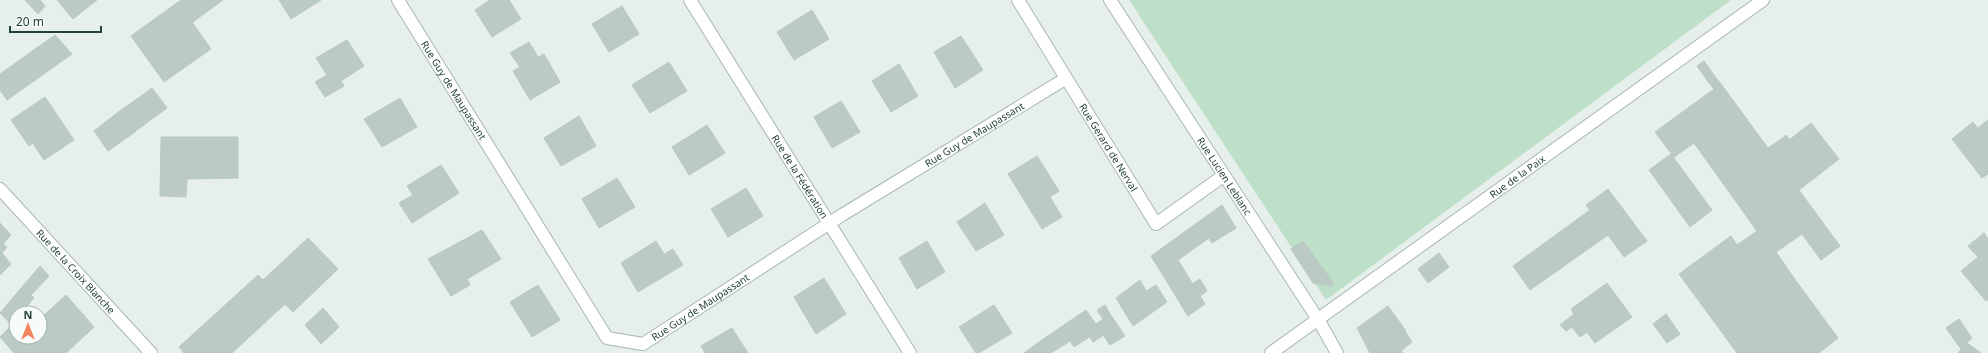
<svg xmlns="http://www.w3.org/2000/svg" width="1988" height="353" viewBox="0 0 1988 353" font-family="'Noto Sans',sans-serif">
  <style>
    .green { fill: #bfe0c8 }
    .building { fill: #bbcac4; stroke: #b8c9c2 }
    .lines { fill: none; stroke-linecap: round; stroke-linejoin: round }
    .minor-casing { stroke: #a8b8b2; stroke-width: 14 }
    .tertiary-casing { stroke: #a8b8b2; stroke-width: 14 }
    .minor { stroke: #fff; stroke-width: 12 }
    .tertiary { stroke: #fff; stroke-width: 12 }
    .labels { text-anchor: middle; stroke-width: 3; stroke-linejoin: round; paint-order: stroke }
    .street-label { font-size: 10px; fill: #24423a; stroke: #f7fbf9 }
  </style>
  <rect width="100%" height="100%" fill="#e6efeb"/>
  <path class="green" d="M1129,0h602l-405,300z"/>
  <path class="building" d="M25,0h15l5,6 -7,8z
    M57,0h40l-24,19z
    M181,0h42l-44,32 19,26 -34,24 -33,-46z
    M279,0h42l-30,19z
    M490,0h19l12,19 -29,18 -17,-27z
    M622,6l17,28 -30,18 -17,-28z
    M812,10l17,29 -35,21 -17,-28z
    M192,22l19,27 -13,9 -19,-26z
    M55,35l17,19 -65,46 -7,-10v-16z
    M961,36l22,34 -28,18 -21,-36z
    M347,40l17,26 -23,15 3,5 -19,11 -10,-15 12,-7 -11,-17z
    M529,42l9,15 -18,10 -10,-14z
    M544,54l16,28 -30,18 -17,-29z
    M1704,61l12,17 -7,5 -12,-17z
    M669,62l18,29 -37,22 -18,-28z
    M899,64l19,32 -27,16 -19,-31z
    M1716,78l5,6 -7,5 -5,-6z
    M1721,84l119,162 -19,14 -19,-26 -26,18 18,26 -21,16 -36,-49 20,-14 -63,-88 -20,14 -19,-25z
    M152,88l15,20 -18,13 -15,-20z
    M45,97l29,43 -30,20 -20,-30 -4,3 -9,-13z
    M400,98l17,29 -35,20 -18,-28z
    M134,101l15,20 -17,13 -15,-21z
    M841,101l19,31 -28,16 -18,-31z
    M117,113l15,21 -24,17 -14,-20z
    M579,116l17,30 -35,20 -17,-28z
    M1988,120v21l-10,-13z
    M1973,122l15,19v33l-6,4 -30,-39z
    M1811,123l28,36 -40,31 -31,-42 12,-8 4,4z
    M707,125l18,28 -36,22 -17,-28z
    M24,130l9,13 -4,3 -9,-13z
    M1786,135l4,5 -6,4 -4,-4z
    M161,137h77v41l-51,1 -1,18 -26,-1z
    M1671,154l41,56 -22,17 -41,-57z
    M1037,156l22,35 -9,6 12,20 -20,12 -34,-55z
    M441,165l18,28 -47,30 -13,-20 14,-8 -6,-9z
    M617,178l18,29 -36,21 -17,-29z
    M746,188l17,28 -35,21 -17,-28z
    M1608,189l39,52 -23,16 -38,-52z
    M985,203l19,32 -28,16 -19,-29z
    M1222,205l14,23 -24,15 -3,-5 -31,22 27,44 -17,12 -37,-60z
    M1590,210l18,25 -78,55 -17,-24z
    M0,223l11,12 -8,9 4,3 -5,6 9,11 -11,11z
    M482,230l19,29 -34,20 3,6 -19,11 -23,-37z
    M1984,233l4,6v10l-10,8 -10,-11z
    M1731,236l6,9 78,108h-78l-58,-79z
    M308,238l30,31 -45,43 -8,-8 -53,49h-48l-5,-6 79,-72 5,5z
    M656,241l8,13 9,-5 10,16 -45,27 -17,-29z
    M927,241l18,31 -28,17 -18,-31z
    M1303,241l31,43 -3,2 -18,-3 -22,-34z
    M1988,249v51l-2,1 -25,-30z
    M1439,253l10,14 -21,16 -10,-14z
    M40,266l9,10 -18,19 3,3 -13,15h-5v5l-5,6 -11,-11z
    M824,278l22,36 -30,20 -22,-37z
    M1794,278l44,60 -19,15h-4l-42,-59z
    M1200,279l7,12 -7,5 -8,-12z
    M1140,280l6,11 10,-6 11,17 -34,24 -17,-28z
    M1607,283l25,34 -37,26 -8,-11 -7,5 -8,-10 -6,4 -6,-6 14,-11 -3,-5z
    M538,285l22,35 -28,17 -22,-35z
    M66,295l28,32 -28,26h-52l-14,-16 16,-16v16h24v-18z
    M994,305l18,28 -33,20h-3l-17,-26z
    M1105,305l5,9 -7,5 -6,-9z
    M1388,306l18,25 -11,7 8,15h-33l-13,-25z
    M323,308l16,19 -18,17 -16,-19z
    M1086,310l14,20 -26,17 -13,-20z
    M1110,314l15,22 -15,9 -14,-21z
    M1666,314l14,20 -13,9 -14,-19z
    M1959,319l13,19 -5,5 14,10h-23l3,-4 -15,-21z
    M1061,327l9,14 -19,12 -9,-13z
    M732,328l16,25h-43l-4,-7z
    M1100,330l4,5 -11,7 -3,-5z
    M1405,331l7,11 -10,8 -7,-12z
    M1042,340l9,13h-27z"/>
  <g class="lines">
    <defs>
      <g id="minor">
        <path id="s1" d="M398,0l209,338 36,6 199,-129 223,-136"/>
        <path id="s2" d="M690,0l220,353"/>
        <path id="s3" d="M1018,0l138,224 67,-48"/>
        <path id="s4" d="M1110,0l209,321 18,32"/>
        <path id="s5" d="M1271,353l492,-353"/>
      </g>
      <g id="tertiary">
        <path id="s6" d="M0,189l151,164"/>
      </g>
    </defs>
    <use href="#minor" class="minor-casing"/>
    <use href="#tertiary" class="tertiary-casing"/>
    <use href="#minor" class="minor"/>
    <use href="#tertiary" class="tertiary"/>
  </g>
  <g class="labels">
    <g class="street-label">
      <text dy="4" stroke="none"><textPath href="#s1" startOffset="106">Rue Guy de Maupassant</textPath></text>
      <text dy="4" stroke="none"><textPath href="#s1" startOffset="826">Rue Guy de Maupassant</textPath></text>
      <text dy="4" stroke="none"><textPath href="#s3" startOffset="173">Rue Gerard de Nerval</textPath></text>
      <text dy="4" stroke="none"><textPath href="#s4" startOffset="210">Rue Lucien Leblanc</textPath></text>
      <text dy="4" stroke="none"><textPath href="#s2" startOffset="208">Rue de la Fédération</textPath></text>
      <text dy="4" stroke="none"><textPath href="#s5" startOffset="303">Rue de la Paix</textPath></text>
      <text dy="4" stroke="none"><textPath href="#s6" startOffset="112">Rue de la Croix Blanche</textPath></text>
      <text dy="4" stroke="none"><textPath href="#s1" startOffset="502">Rue Guy de Maupassant</textPath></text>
    </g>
  </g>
  <g transform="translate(28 325)"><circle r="19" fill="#f7fbf9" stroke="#a3b1ad"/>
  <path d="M0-3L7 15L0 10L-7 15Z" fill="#f4845f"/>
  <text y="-6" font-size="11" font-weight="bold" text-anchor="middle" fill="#24423a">N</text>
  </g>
  <path d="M10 26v6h91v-6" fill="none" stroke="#24423a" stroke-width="2"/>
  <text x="16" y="26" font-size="12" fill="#24423a" stroke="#f7fbf9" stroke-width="3" paint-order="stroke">20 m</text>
</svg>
